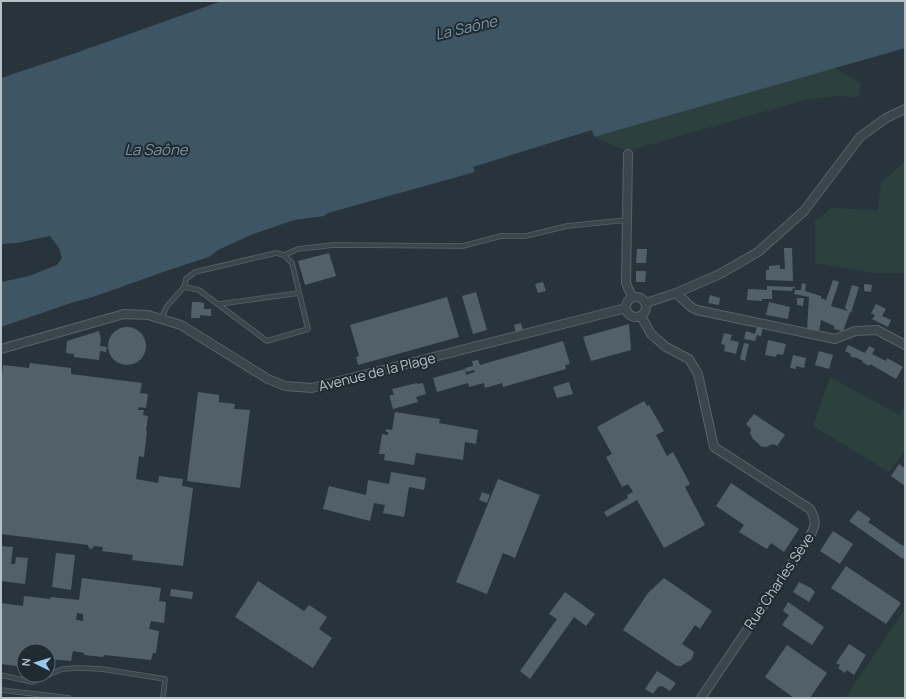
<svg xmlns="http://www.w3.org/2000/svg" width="906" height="699" viewBox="0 0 906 699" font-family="Manrope,sans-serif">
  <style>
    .green { fill: #2c413d }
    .water { fill: #3e5563 }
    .building { fill: #526169; fill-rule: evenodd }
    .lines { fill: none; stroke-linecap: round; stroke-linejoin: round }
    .lane-casing { stroke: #58636a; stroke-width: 5.5 }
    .street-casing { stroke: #58636a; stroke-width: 10 }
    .lane { stroke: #3a454c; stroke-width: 4 }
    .street { stroke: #3a454c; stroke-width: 8 }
    .labels { text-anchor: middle; stroke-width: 4; stroke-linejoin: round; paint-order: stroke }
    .street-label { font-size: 14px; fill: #b6c0c7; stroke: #1f2a31 }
    .water-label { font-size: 15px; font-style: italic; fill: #7a96a7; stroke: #1f2a31 }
  </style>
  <rect width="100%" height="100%" fill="#27343c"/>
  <path class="green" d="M834,68l27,15 -3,14 -22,-1 -31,4 -177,51 -34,-14z
    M905,162v111h-32l-58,-10v-42l16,-13 47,2 3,-28z
    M830,377l69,38 3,-6 3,2v39l-16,22 -76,-46z
    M905,609v89h-60z"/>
  <path class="water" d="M222,1h683v47l-311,89 -2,-7 -119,37 2,5 -147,41 -4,3 -30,4 -41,14 -35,16 -9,7 -43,14 -73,26 -22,6 -70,24v-45l28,-6 28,-11 5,-7 -3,-10 -9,-12 -33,7 -16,1v-166l69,-23z"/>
  <path class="building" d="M784,248h8l1,33 -27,-1v-10h3v-4l11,-1v4h5z
    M637,249h10l-1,14h-10z
    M329,253l7,23 -31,9 -7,-24z
    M636,271h10l-1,11h-9z
    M833,280l6,2 -8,24 17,5 -3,-3 7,-23 7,2 -8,26 -1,-1 -7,19 -9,-2v-3l-13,-6 -2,12 -12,-2 2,-33 -15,-3 1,-4h6l1,-7 4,1 -1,7 16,5v2l5,2z
    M543,282l3,9 -8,2 -3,-9z
    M864,284l8,1 -1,7 -7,-1z
    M767,286l28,1v2l-2,-1 -1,3 -20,-1v9h-10v2l-15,-1 1,-11 19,1z
    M476,292l11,38 -14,4 -11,-38z
    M710,295l10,3 -1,7 -11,-2z
    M447,297l12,40 -101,28 -2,-8 3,-1 -9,-31z
    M797,298h7l-1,8 -6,-1z
    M192,302h7l5,1v6h7v7l-11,-1v3h-9z
    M769,302l21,5 -2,12 -22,-4z
    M876,304l10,5 -4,7 9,4 -3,7 -16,-8 3,-4 -4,-2z
    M521,323l2,8 -7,2 -2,-8z
    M629,324l2,26 -40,11 -8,-24z
    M757,326l6,1 -2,9 -4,-1 -2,6 -11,-2 2,-8 9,3z
    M108 346a19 19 0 1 1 38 0a19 19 0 1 1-38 0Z
    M99,331l2,8 -1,7 7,1 -1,5 -6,-1 -1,9 -25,-3v-3l-8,-1 1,-12z
    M724,333l8,2 -2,5 9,2 -3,12 -12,-3 1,-6 -4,-1z
    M768,340l18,4 -3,11 -6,-1 -1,3 -11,-2z
    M563,341l7,23 -5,1 1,4 -63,18 -1,-4 -17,5 -1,-5 -15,4 -1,-4 -31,9 -4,-14 32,-9 1,6 9,-3 -1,-2 -8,2 -1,-4 8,-2 -1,-5 6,-1 2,5z
    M744,343l5,1 -4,17 -5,-2z
    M848,345l17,8 4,-7 6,3 -3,5 14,7 1,-3 16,9 -7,12 -26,-15 -1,2 -7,-4 1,-1 -8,-4 -1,1 -4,-2 1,-2 -6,-3z
    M819,351l14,4 -4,14 -14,-4z
    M793,355l13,3 -2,10 -8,-2v3l-6,-1z
    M30,363l41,5v6l71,9 -2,10 8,1 -2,14 -7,-1 -1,3h6l-1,5 5,1 -2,15h1l-3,26 -5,-1 -3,23 22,4 1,-7 24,3 -1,7 11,2 -10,78 -51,-6 1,-5 -31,-4 1,-4 -9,-1 -1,2 -2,1 -2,-1 -1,-3 -87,-11v-149l2,-20 26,3z
    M569,382l4,12 -16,4 -4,-11z
    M417,383v1l6,-1 3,11 -10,3 2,5 -25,7 -3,-11v-3h4l-2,-6z
    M198,392l21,3v7l16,2 -1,5 16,1 -10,78 -53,-7z
    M644,401l3,5 2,-1 15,26 -8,4 11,21 6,-4 17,32 -5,3 20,38 -41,23 -27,-48 -30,17 -3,-5 24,-14 -1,-3 6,-3 -5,-8 -6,3 -16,-30 6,-3 -15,-27z
    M395,412l45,7 -1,4 39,7 -2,14 -11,-2 -2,18 -47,-7 -2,12 -30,-5 1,-6h-6l3,-20 6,1v-3h-2v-3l6,1z
    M754,414l30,20 1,1 -8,11 -4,-2 -7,3 -7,-1 1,-1 -7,-6 -3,-6 1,-4 -5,-5z
    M899,464l6,4v18l-14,-10z
    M391,472l35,6 -2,12 -15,-3 -5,30 -21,-4 2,-8 -11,-2 -4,18 -47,-12 6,-23 37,9 2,-15 21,4z
    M498,479l42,16 -25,63 -12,-5 -16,41 -31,-12z
    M731,483l68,46 -15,23 -13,-9 -4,6 -28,-17 5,-7 -28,-19z
    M482,492l8,3 -3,8 -8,-3z
    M858,510l13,9 -3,3 35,24 2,-3v13l-2,3 -54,-38z
    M833,531l20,13 -13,20 -20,-13z
    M1,546l12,1 -2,17h4l1,-7 12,1 -3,26 -24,-3z
    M56,553l19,2 -4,35 -19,-3z
    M846,566l55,37 -15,21 -55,-36z
    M82,578l79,10 -2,13 7,1 -2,21 -13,-2 -2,8 10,2 -3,22h-3l-2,7 -47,-5 -1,2 -19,-2v-2l-11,-2 -2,10 -23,-2v-8h-24v16l-23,-3v-61l22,3 1,-10 26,3 1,-2 28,3zM77,613l6,1v7l-7,-1z
    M664,578l48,33 -12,18 -5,-4 -13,19 12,8 -2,7 -11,7h-4l-54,-36 25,-37z
    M258,581l46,30 5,-6 18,12 -8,12 13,9 -19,30 -78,-51z
    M799,582l12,6 4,4 -6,10 -16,-10z
    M171,589l22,3 -1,7 -22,-3z
    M565,592l30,22 -9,12 -12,-9 -44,62 -10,-8 37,-52 -8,-5z
    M788,602l36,25 -12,18 -30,-20 7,-10 -6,-4z
    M849,644l17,11 -12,20 -7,-5 -2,3 -7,-5 2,-3 -4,-2z
    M787,645l40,28 -17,25h-16l-29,-21z
    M657,671l19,12 -6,8 -8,-5 -4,1 -5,7 -8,-5z"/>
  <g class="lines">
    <defs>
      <path id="lane" d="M284,255l14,-6 36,-4 129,1 38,-10h25l41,-10 60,-6
        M219,304l80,-11
        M161,319l6,-13 17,-19 2,-8 9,-7 81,-19 8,2 8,8 16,66 -41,12 -68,-51 -15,-3
        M1,675l31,7 16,-7
        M48,675l14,-6 16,-1 24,1 63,10 -2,19
        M1,690l68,8"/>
      <path id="street" d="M628,154l-2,129 6,14
        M676,293l15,14 6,3 138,29 20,-8 22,-1 28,15
        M626 307a10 10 0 1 1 20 0a10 10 0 1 1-20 0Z
        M646,303l30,-10 44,-19 38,-22 46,-41 56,-74 26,-19 19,-9
        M641,316l10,18 15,13 23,12 9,15 16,73 96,62c7,12 6,16 -1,29l-108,160
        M1,349l123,-35 24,1 33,10 87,54 17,7 27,2 314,-80"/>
    </defs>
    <use href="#lane" class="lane-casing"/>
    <use href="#street" class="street-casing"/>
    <use href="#lane" class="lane"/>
    <use href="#street" class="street"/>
  </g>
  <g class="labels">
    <g class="street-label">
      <text transform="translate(377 372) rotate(-14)" y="5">Avenue de la Plage</text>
      <text transform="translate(779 581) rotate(-56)" y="5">Rue Charles Sève</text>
    </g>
    <g class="water-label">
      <text transform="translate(466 28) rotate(-13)" y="5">La Saône</text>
      <text x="156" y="155">La Saône</text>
    </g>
  </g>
  <rect width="906" height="699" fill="none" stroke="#b6c0c7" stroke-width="4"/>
  <g transform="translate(36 663) rotate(275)"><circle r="19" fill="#1f2a31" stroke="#5b666d"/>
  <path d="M0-3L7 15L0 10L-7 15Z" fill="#95c8ed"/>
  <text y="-6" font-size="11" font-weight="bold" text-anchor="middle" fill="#b6c0c7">N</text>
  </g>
</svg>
